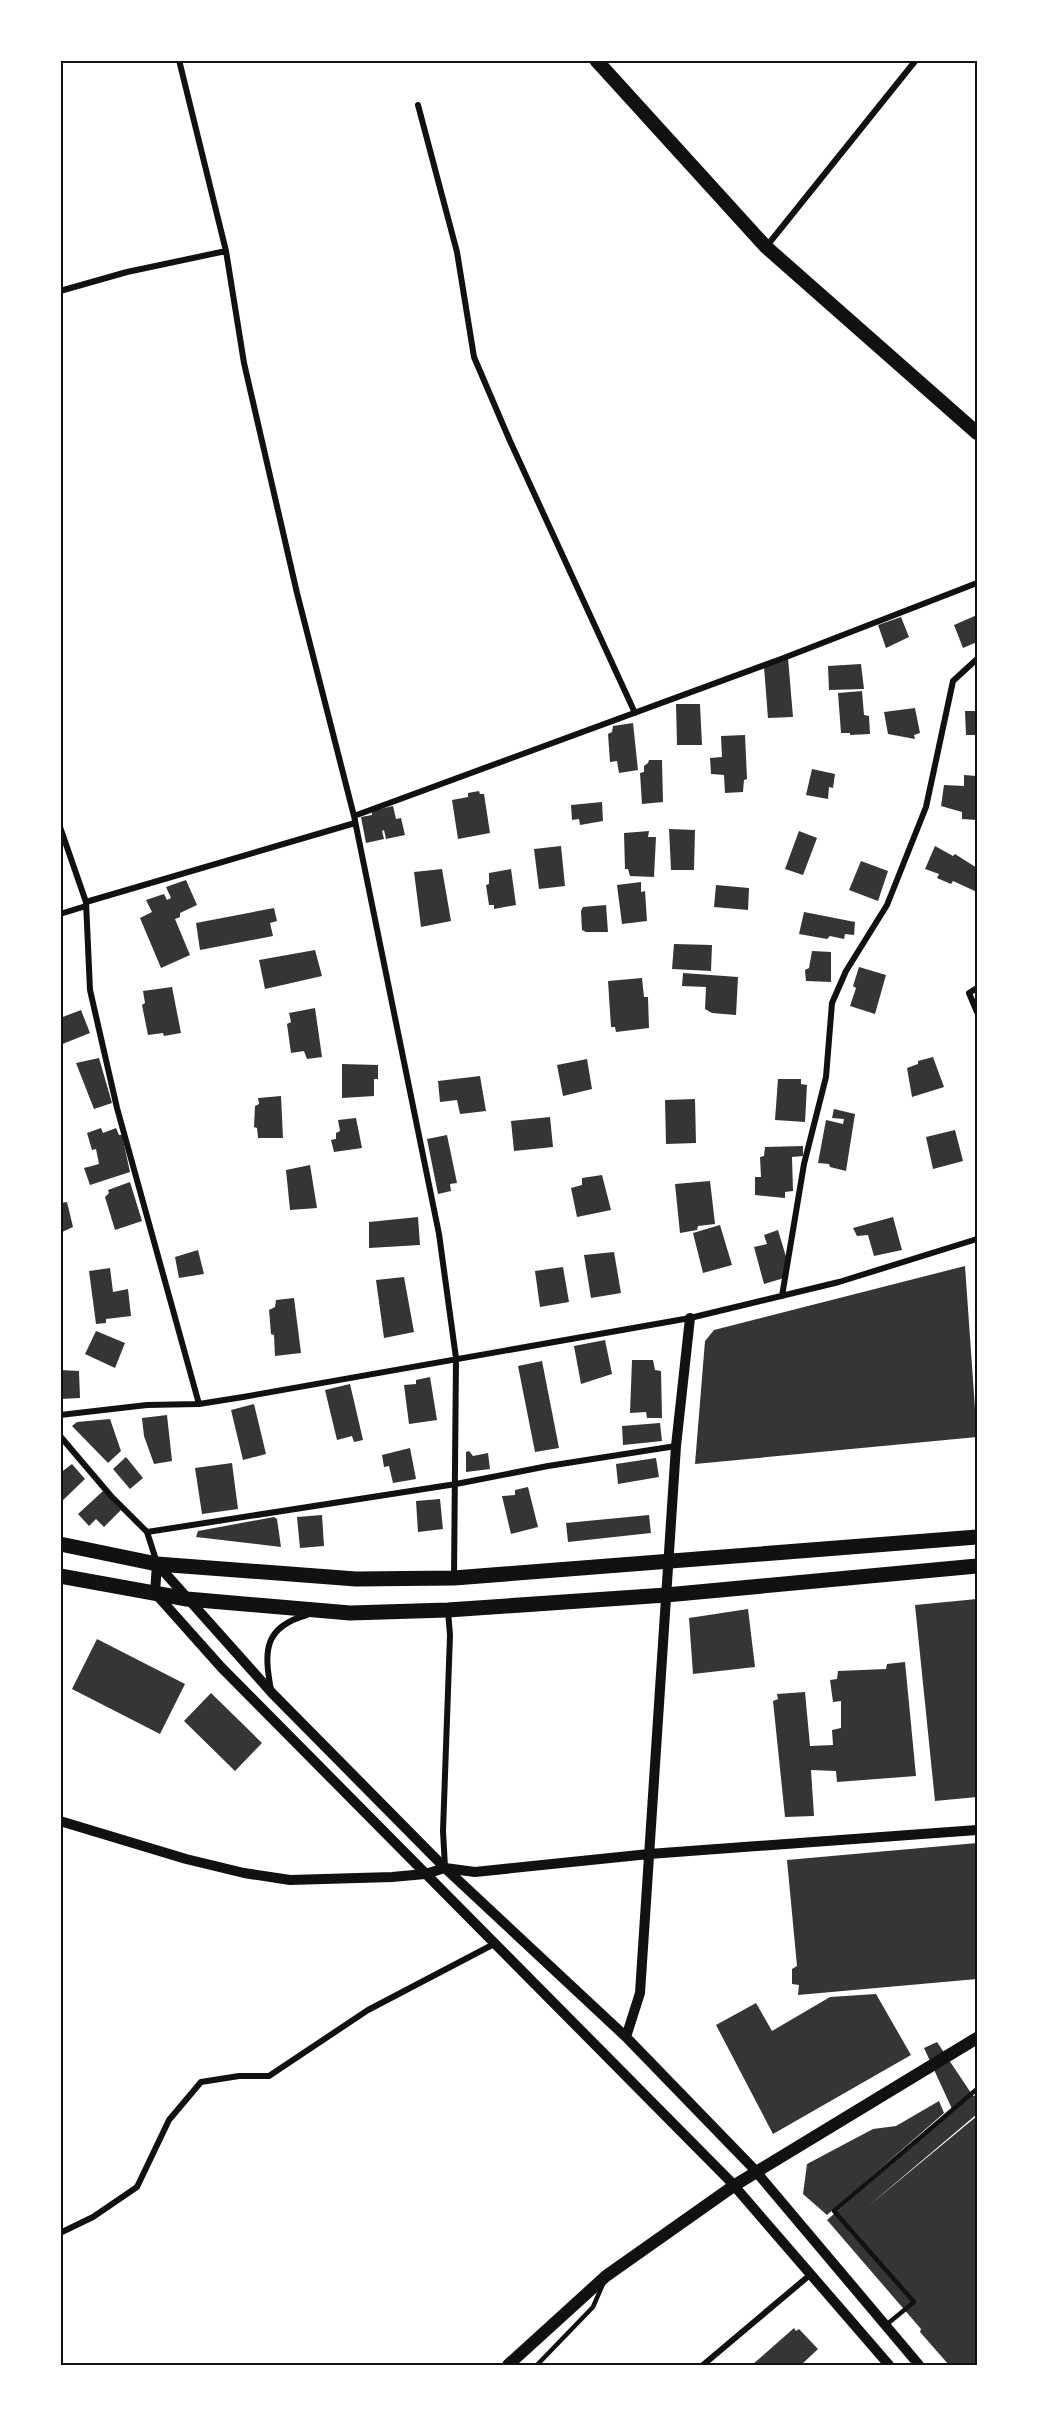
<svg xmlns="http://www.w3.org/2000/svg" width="1037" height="2425" viewBox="0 0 1037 2425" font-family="'Times New Roman',serif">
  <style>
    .building { fill: #353535 }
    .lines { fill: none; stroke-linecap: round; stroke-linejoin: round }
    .service { stroke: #111; stroke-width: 4.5 }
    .minor { stroke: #111; stroke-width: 6 }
    .tertiary { stroke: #111; stroke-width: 10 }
    .secondary { stroke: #111; stroke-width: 12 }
    .primary { stroke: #111; stroke-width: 14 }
    .trunk { stroke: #111; stroke-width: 15 }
    .neatline { fill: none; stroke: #111; stroke-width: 2 }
  </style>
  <rect width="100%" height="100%" fill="#fff"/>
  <path class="building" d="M977,615v27l-14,6 -9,-23z
    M901,617l8,20 -23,11 -8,-23z
    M788,658l5,59 -25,1 -4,-51z
    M861,664l3,25 -35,1 -1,-24z
    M862,691l2,24 5,1 1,18 -20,1v-2h-9l-3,-40z
    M676,704h24l2,41h-25z
    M915,708l5,25 -6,2 1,4 -27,-5 -4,-22z
    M965,711h12v24h-11z
    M633,723l5,47 -19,3 -2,-12 -7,1 -2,-28 4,-2 1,-6z
    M745,735l2,44 -3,1 -1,12 -18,1 -1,-18 -13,-1 -1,-16 12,-1 -1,-21z
    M649,760h13l1,42 -21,2 -2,-31 4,-1v-6l4,-3z
    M812,769l23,5 -2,14 -4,-1 -1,12 -22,-4z
    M964,775l13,1v44l-15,-1v-7l-21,-6 3,-21 20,1z
    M479,791l1,3h4l6,39 -32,6 -6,-39 16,-3v-4z
    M602,802l1,19 -23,4 -1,-6 -7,1 -1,-15z
    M393,806l3,13 5,-1 4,17 -19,4 -2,-9 -2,1 2,8 -18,4 -5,-26 11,-2v-4z
    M669,829l26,1 -1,40h-23z
    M649,831l-1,6h8l-2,40 -24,-1 -2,-7h-3l-1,-36z
    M799,831l18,7 -14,37 -18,-6z
    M561,846l4,40 -26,3 -5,-40z
    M935,846l18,10 2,-2 22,14v24l-24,-11 -2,3 -14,-6 2,-4 -14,-5z
    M861,861l27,10 -10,30 -29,-11z
    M442,869l9,52 -30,6 -7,-55z
    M511,869l5,36 -22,4v-4h-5l-3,-20 3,-1v-11z
    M186,880l11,25 -17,8v4l-5,2 15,36 -29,13 -21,-50 12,-6 -6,-12 18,-6 3,6 4,-2 -5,-11z
    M641,882v10l4,-1 2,30 -25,3 -5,-39z
    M716,885l33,3 -1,22 -34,-3z
    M606,905l2,27h-22l-4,-2 -1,-19 2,-4z
    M274,908l3,13 -7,2 3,13 -73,14 -4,-27z
    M804,912l51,10 -1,13 -9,-1 -1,5 -14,-3 -3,3 -28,-5z
    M674,944l38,1 -1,26 -39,-2z
    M315,950l7,26 -57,13 -6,-29z
    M812,951l19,1v30l-25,-1 -1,-11 4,-2z
    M859,967l27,8 -11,39 -25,-8 6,-18 -3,-2z
    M683,973l55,4 -2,38 -24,-2 -7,-4 1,-22 -24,-1z
    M642,978l2,19h4l1,31 -33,4 -1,-5h-4l-3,-46z
    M172,987l9,46 -17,3 -1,-3 -15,2 -6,-30 3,-2 -2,-12z
    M315,1008l7,49 -15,2 -3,-8 -13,2 -4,-29 4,-2 -2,-9z
    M81,1010l9,23 -30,12v-27z
    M933,1057l11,30 -32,10 -5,-29 11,-4v-3z
    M99,1058l13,45 -18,6 -18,-46z
    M587,1059l5,30 -29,7 -6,-31z
    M342,1064l36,1v14h-4v17l-32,2z
    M480,1076l6,35 -26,3 -3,-14 -17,2 -2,-21z
    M778,1079h23v5l6,1 -2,37 -30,-2z
    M281,1096l2,42h-25l-1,-10 -3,-1 1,-21 4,-2 -1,-6z
    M695,1099l1,44 -30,1 -1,-44z
    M834,1109l21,5 -9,57 -16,-4 -1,-3 -11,-1 8,-43 17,4 1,-5 -12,-1z
    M550,1117l3,30 -39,4 -3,-30z
    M356,1118l6,30 -28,4 -3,-12 5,-1v-6l4,-2 -2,-11z
    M101,1128l2,5 13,-5 3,7h3l8,37 -40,13 -6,-17 15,-4 -3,-15 -4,1 -5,-17z
    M955,1130l8,31 -30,8 -7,-32z
    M447,1135l10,48 -7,1 1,7 -13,3 -11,-55z
    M803,1146v10l-11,1 1,34 -8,1v6l-30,-3v-18h6l-1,-20 4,-1 1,-9z
    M310,1165l7,43 -27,2 -4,-40z
    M602,1175l9,35 -34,7 -6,-29 11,-3v-7z
    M710,1181l5,43 -17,2 -1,4 -17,3 -5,-49z
    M130,1182l12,39 -27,9 -10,-33 4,-4 -1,-3z
    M67,1202l6,25 -13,6v-30z
    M418,1217l2,28 -51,3v-26z
    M893,1217l9,33 -28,6 -6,-21 -11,1 -4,-8z
    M720,1225l12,40 -29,8 -10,-40z
    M778,1230l9,30 -3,18 -20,6 -10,-37 13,-3 -3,-9z
    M198,1250l6,24 -25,4 -4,-21z
    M614,1252l7,41 -30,5 -7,-43z
    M965,1266l12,171 -282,27 10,-123 9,-11z
    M563,1267l6,35 -29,5 -5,-36z
    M110,1268l3,24 15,-3 3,27 -25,3v4l-10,1 -7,-53z
    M404,1277l10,55 -30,6 -8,-58z
    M294,1298l7,55 -26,3 -1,-21 -3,-1 -2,-24 6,-3 1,-7z
    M96,1331l29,12 -10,25 -30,-14z
    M605,1340l7,34 -31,10 -7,-38z
    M632,1360h21l2,10 6,1 1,47h-15l-1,-6 -16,1z
    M542,1361l17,87 -24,4 -17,-86z
    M60,1370l19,1 1,27 -20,1z
    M430,1377l7,43 -28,4 -5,-39 12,-1v-4z
    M350,1384l13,56 -9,2 -2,-6 -15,4 -12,-50z
    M254,1404l12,50 -23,6 -12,-50z
    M167,1415l5,46 -18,3 -10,-28 -2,-18z
    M110,1419l11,32 -13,12 -36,-37 5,-4z
    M660,1423l2,18 -39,4 -1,-19z
    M410,1448l6,31 -23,4 -4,-17 -5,1 -2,-12z
    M469,1451l4,5 15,-3 2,16 -24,3v-20z
    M126,1457l17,21 -13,11 -17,-20z
    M656,1458l3,19 -41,7 -2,-20z
    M232,1463l6,46 -36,5 -7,-46z
    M72,1464l13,15 -25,24v-30z
    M528,1487l10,40 -27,7 -9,-38 13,-1v-5z
    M103,1491l18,19 -17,17 -8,-8 -7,7 -11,-12z
    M440,1499l3,30 -25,3 -2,-31z
    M322,1515l2,31 -24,2 -3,-31z
    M649,1515l2,18 -83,9 -2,-19z
    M274,1517l3,2 4,28 -85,-10 2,-6z
    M977,1599v198l-42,4 -20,-196z
    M748,1609l7,58 -62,7 -4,-56z
    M97,1639l88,45 -25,50 -88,-45z
    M905,1662l11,114 -79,6 -1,-11 -25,-1 3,46 -29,1 -12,-116 5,-2 -1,-5 28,-2 5,54 23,-1 -1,-15 9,-2v-27l-8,1 -3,-22 7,-1 1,-8 48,-2 1,-5z
    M211,1693l51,50 -27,28 -51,-50z
    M977,1843v136l-179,16 1,-10 -7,-1v-15l5,-3 -10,-106z
    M876,1994l35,61 -138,79 -57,-109 40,-22 16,28 58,-34z
    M937,2042l36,54 4,-1v19l-111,94 111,-92v249h-28l-29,-33 1,-3 -94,-109 126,-109 -29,-63z
    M939,2101l5,12 -117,102 -24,-21 4,-30 66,-35 23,-3z
    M794,2328l2,3 3,-2 19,20 -17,16h-49z"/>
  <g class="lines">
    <path class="service" d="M886,2325l28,-23 -80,-91 143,-122
      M537,2365l56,-58 10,-23"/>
    <path class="minor" d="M179,60l47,191 18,112 53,230 57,223 85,418 17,124 -2,219
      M418,105l39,147 17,105 36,84 125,272
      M766,247l150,-187
      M60,291l67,-19 99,-21
      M354,816l427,-157 196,-76
      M60,827l26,75 4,88 27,118 82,296
      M60,914l26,-8v-4l269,-79v-3
      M977,988l-8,5 8,19
      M782,1296l22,-132 22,-87 6,-74 14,-32 41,-66 39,-98 27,-126 24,-22
      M60,1415l87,-10 52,-1 44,-7 447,-79 149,-36 138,-43
      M60,1436l51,60 36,36 10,31
      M147,1532l309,-48 92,-18 128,-20
      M271,1690c-7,-38 -8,-63 36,-75
      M445,1867l-2,-36 7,-196 -2,-24
      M60,2233l33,-16 44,-30 32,-67 32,-38 38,-6h30l99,-66 126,-66
      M703,2365l108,-91"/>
    <path class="tertiary" d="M157,1564l115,129 173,175 181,169 127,131 166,197
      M157,1564l-2,29 66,74 509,514 159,184
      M60,1821l126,38 58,14 46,7 102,-3 33,-3 20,-6 30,4 174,-18 328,-24
      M626,2037l14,-44 36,-547 14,-128"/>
    <path class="secondary" d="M508,2365l98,-89 129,-91 242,-147"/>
    <path class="primary" d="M596,60l170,187 211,186"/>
    <path class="trunk" d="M60,1544l97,20 199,15 98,-1 523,-41
      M60,1576l127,23 163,14 98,-3 218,-15 311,-29"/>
  </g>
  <rect width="1037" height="2425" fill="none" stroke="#ffffff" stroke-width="123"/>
  <rect x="62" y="62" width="914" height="2302" class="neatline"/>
</svg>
